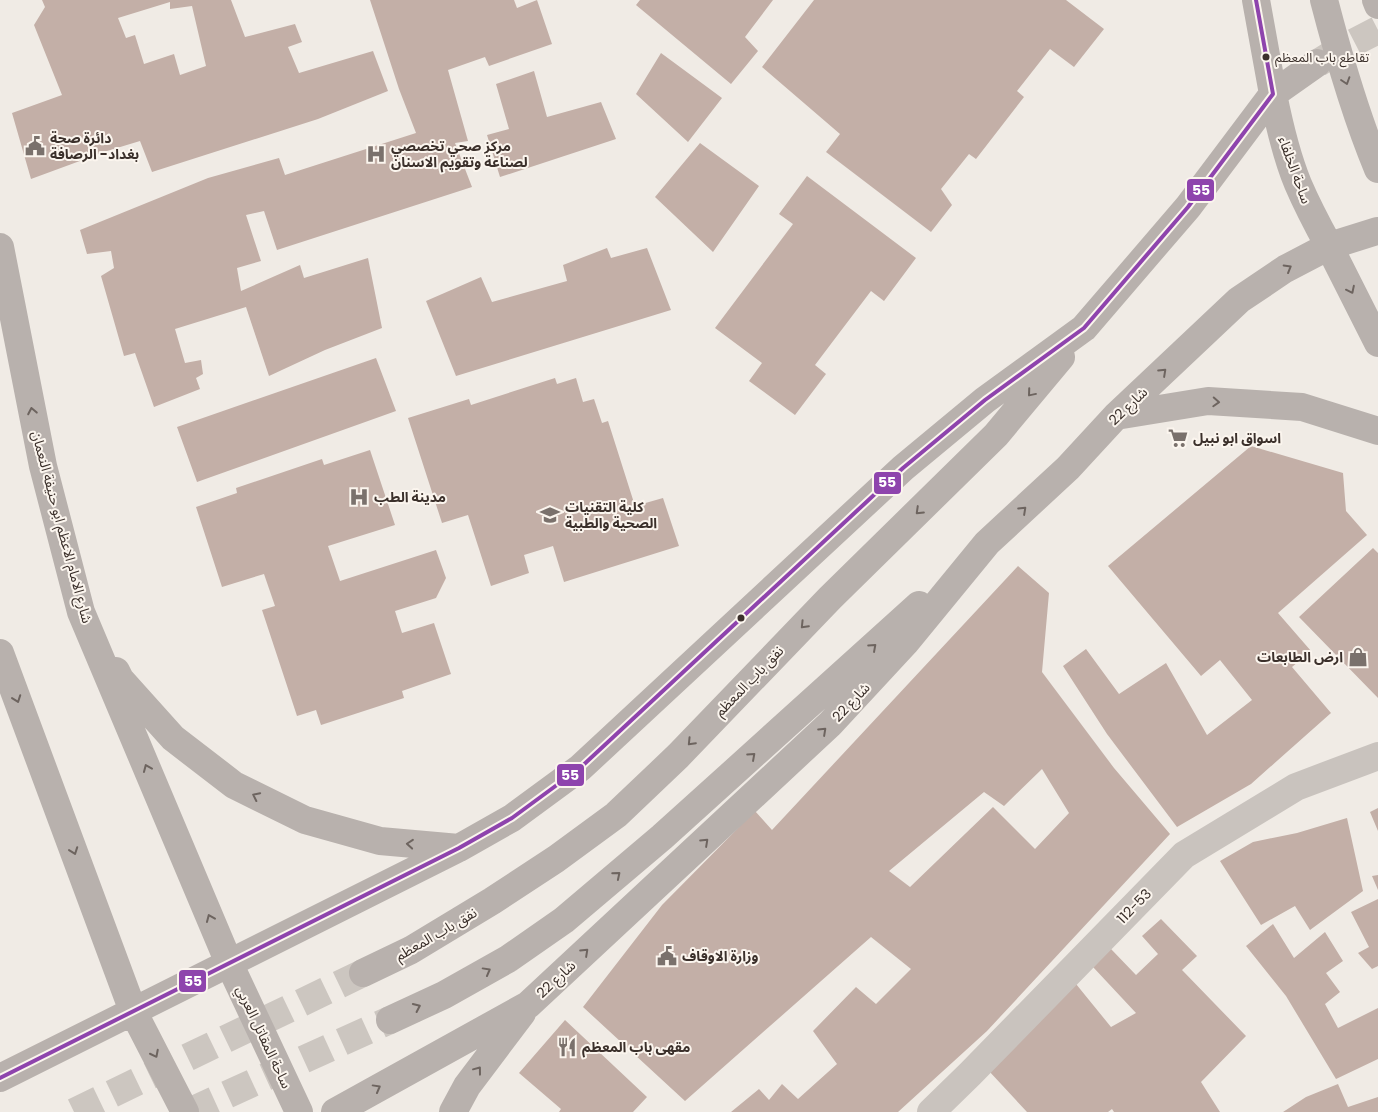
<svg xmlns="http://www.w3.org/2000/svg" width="1378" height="1112" viewBox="0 0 1378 1112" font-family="Poppins,'Noto Sans Arabic',sans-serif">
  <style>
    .building { fill: #c3afa7; fill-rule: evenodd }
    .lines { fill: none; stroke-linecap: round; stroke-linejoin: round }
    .major-tunnel { stroke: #ccc6c0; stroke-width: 28; stroke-dasharray: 28 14; stroke-linecap: butt }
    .minor { stroke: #c9c3be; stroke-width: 28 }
    .major { stroke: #b8b1ad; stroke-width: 28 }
    .major-bridge { stroke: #b8b1ad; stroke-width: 28 }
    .bus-1-casing { stroke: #fbf5ee; stroke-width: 8 }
    .bus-1 { stroke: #8e44ad; stroke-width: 4 }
    .oneway { stroke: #6d645f }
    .bus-dot { fill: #3b302b; stroke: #fbf5ee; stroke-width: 2 }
    .labels { text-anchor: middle; stroke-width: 4; stroke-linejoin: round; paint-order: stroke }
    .bus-label { font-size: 13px; fill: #3b302b; stroke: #fbf5ee; text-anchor: start }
    .poi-label { font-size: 14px; font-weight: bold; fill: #3b302b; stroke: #fbf5ee; text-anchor: start }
    .street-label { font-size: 14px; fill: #3b302b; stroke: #fbf5ee }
    .line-badge { stroke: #fbf5ee; stroke-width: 2 }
    .badge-label { font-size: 14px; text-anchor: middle; font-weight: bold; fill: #fff }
  </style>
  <rect width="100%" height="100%" fill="#f0ebe5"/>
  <path class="building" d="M42,0h189l14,37 50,-13 7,18 -14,5 11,26 74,-22 15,40 -70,28 -166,53 -12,-31 -33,10 -76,28 -19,-66 50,-18 -28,-70 11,-18zM170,2v7l22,-3 14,60 -26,9 -6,-21 -30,10 -9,-29 -9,3 -8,-20z
    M370,0h144l3,8 20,-8 15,44 -63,22 -4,-9 -37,13 20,71 -13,2 17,44 -195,63 -13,-39 -18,4 15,46 -24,7 4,23 59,-26 4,13 64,-20 14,70 -57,22 -56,26 -23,-69 -71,22 10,34 16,-3 2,14 -7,4 4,11 -46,18 -19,-54 -11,3 -23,-80 13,-8 -3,-17 -24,3 -7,-24 128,-52 71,-20 6,17 131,-42 -17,-44z
    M640,0h133l-28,37 13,14 -27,33 -95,-79z
    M814,0h252l38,29 -30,38 -24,-18 -33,42 7,6 -48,62 -7,-5 -28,35 11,16 -21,27 -105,-80 14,-18 -78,-67z
    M661,53l61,45 -34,44 -52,-48z
    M534,71l13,46 54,-15 15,37 -116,38 -13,-42 22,-6 -13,-45z
    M700,143l59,43 -46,66 -58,-55z
    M807,176l109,82 -32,43 -13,-10 -56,74 11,9 -31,41 -46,-34 13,-18 -47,-35 78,-104 -14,-10z
    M607,248l4,10 36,-10 24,62 -215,66 -30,-75 55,-24 11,25 75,-21 -4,-16z
    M376,358l20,53 -199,71 -20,-55z
    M555,378l2,6 19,-6 7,24 11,-3 8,24 6,-2 27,85 28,-8 16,48 -115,36 -11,-36 -29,9 5,18 -38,13 -23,-71 -26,8 -34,-105 61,-19 2,6z
    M1251,446l92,27 3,38 21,24 -89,78 33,38 -19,16 39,46 -80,71 -74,43 -70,-93 -44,-68 23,-17 33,45 47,-31 41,72 45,-35 -32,-40 -19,16 -93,-110z
    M370,450l25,75 -67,21 12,35 96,-31 10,28 -10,20 -41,13 7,22 32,-10 17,51 -49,17 2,7 -83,27 -5,-15 -19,6 -35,-106 13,-4 -11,-32 -42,13 -26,-80 41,-14 -1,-5 86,-29 2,6z
    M1373,548l5,5v145l-79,-81z
    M1018,566l31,27 -7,79 72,96 56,66 -183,197 -89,81h-167l28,-23 10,11 13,-16 16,15 39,-35 -24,-33 43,-44 20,17 35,-35 -40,-32 -186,164 -102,-94 79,-102 93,-94 17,19zM1042,769l27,44 -34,36 -42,-42 -83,80 -21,-16 95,-79 20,14z
    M1378,808v23l-8,-19z
    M1347,818l16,73 -53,39 -15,-24 -34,19 -41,-64 33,-19 44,-9z
    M1378,875v15l-6,-14z
    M1378,899v67l-6,3 -14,-16 11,-6 -18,-35z
    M1161,919l36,37 -15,14 64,66 -45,46 19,30h-106l-2,-3 -4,3h-81l-39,-42 88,-86 35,43 25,-14 -43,-46 18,-18 25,26 22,-21 -16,-18z
    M1273,924l21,34 31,-26 18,29 -17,12 14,19 -15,12 13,24 40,-20v51l-42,20 -50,-83 -40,-50z
    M565,1020l82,77 -14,15h-74l2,-3 -42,-36z
    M1338,1084l10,23 30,-10v15h-95l23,-15z"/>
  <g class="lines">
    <path class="major-tunnel" d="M1318,63l21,-13 39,-20
      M74,1112l289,-139
      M189,1112l201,-92"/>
    <path class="minor" d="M931,1112l39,-38 214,-219 112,-68 82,-31"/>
    <path class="major" d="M1376,0l2,5
      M1317,63l-44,31c6,30 13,61 25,90 9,21 20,42 31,62l48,-15
      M0,247l43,219 38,146 148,351 70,149
      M1116,416l92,-15 94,6 76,24
      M0,653l133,358 52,101
      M116,671l4,8 53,59 61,47 71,35 75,21 79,7
      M363,973l48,-23 81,-49 64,-42 60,-44 62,-59 152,-158 166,-163 65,-78
      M390,1020l54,-25 64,-36 56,-39 98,-83 257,-232
      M0,1078l459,-230 53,-30 68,-50 323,-300 82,-68 99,-72 104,-121 85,-113 -17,-94
      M335,1112l193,-107 302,-281 75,-81 82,-100 81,-75 48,-52 123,-116 46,-31 44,-23 49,97
      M453,1112l14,-26 55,-73"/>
    <path class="major-bridge" d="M1324,0c15,58 31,114 54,169"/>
    <defs>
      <path id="bus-1" d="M0,1078l459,-230 53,-30 68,-50 323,-300 82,-68 99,-72 104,-121 85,-113 -17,-94"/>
    </defs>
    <use href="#bus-1" class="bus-1-casing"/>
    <use href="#bus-1" class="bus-1"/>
  </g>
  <defs><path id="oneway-chevron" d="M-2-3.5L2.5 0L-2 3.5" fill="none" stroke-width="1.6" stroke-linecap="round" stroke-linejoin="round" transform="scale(1.25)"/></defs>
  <g class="oneway">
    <use href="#oneway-chevron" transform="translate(1346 81) rotate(72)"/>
    <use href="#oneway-chevron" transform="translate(1288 268) rotate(-30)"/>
    <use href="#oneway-chevron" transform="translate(1351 290) rotate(64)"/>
    <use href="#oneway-chevron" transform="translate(1163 372) rotate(-43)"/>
    <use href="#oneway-chevron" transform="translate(1031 393) rotate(130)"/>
    <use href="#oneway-chevron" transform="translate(1216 402) rotate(3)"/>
    <use href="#oneway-chevron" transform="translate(32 411) rotate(-101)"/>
    <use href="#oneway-chevron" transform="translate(1023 510) rotate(-43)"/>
    <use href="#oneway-chevron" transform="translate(919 511) rotate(136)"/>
    <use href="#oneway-chevron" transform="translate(804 625) rotate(134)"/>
    <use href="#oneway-chevron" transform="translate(873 647) rotate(-42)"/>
    <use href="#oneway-chevron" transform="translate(17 699) rotate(70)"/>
    <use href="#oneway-chevron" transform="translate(823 731) rotate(-43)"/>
    <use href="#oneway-chevron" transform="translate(691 742) rotate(134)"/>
    <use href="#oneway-chevron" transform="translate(752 756) rotate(-42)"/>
    <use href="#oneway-chevron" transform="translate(147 768) rotate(-113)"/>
    <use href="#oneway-chevron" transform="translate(256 796) rotate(-154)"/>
    <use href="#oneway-chevron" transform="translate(705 842) rotate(-43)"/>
    <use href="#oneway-chevron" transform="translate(410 844) rotate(-175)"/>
    <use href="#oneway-chevron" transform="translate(74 851) rotate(70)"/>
    <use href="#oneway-chevron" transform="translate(617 875) rotate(-40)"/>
    <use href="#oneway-chevron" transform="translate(210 918) rotate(-113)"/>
    <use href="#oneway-chevron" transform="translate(585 952) rotate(-43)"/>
    <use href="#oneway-chevron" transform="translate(487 971) rotate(-29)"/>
    <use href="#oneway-chevron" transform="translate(417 1007) rotate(-25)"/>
    <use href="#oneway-chevron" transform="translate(155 1054) rotate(63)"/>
    <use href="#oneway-chevron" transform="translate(478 1070) rotate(-53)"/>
    <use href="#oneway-chevron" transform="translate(377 1088) rotate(-29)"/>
  </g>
  <defs>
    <symbol id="civic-bare" viewBox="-9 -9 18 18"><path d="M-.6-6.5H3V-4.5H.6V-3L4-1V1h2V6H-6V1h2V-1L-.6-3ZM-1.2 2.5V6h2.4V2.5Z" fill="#7a716c" stroke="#fbf5ee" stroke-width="2.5" paint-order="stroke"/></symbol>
    <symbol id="hospital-bare" viewBox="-9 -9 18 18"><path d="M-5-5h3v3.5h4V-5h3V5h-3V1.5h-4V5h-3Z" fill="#7a716c" stroke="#fbf5ee" stroke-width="2.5" paint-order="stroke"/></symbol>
    <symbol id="supermarket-bare" viewBox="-9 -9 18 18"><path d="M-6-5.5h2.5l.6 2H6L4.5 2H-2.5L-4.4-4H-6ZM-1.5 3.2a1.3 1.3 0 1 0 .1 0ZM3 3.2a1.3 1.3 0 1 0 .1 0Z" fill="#7a716c" stroke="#fbf5ee" stroke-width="2.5" paint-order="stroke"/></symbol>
    <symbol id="university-bare" viewBox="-9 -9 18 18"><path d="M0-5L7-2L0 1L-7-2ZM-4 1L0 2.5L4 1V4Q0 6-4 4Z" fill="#7a716c" stroke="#fbf5ee" stroke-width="2.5" paint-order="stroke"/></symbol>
    <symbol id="shop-bare" viewBox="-9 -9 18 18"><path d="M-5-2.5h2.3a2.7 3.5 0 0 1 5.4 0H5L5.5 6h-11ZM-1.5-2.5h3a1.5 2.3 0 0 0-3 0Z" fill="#7a716c" stroke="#fbf5ee" stroke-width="2.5" paint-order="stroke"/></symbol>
    <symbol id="restaurant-bare" viewBox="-9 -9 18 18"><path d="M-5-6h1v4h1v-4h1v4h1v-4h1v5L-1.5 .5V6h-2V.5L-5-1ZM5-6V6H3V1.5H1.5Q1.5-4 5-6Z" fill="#7a716c" stroke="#fbf5ee" stroke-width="2.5" paint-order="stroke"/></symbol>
  </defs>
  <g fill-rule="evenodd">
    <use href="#civic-bare" x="21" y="132" width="28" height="28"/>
    <use href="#hospital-bare" x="362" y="140" width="28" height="28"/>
    <use href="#supermarket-bare" x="1164" y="424" width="28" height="28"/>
    <use href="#hospital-bare" x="345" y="483" width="28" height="28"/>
    <use href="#university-bare" x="536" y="501" width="28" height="28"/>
    <use href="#shop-bare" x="1344" y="643" width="28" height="28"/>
    <use href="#civic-bare" x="653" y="942" width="28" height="28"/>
    <use href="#restaurant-bare" x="553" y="1033" width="28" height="28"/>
  </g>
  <g class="bus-dot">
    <circle cx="1266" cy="57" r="4.5"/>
    <circle cx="741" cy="618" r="4.5"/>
  </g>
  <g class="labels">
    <g class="bus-label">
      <text x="1275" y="62">تقاطع باب المعظم</text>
    </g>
    <g class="poi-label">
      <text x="50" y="143">دائرة صحة<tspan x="50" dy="16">بغداد- الرصافة</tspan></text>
      <text x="391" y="151">مركز صحي تخصصي<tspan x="391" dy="16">لصناعة وتقويم الاسنان</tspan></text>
      <text x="1193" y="443">اسواق ابو نبيل</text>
      <text x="374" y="502">مدينة الطب</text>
      <text x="565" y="512">كلية التقنيات<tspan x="565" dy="16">الصحية والطبية</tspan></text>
      <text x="1343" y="662" text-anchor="end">ارض الطابعات</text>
      <text x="682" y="961">وزارة الاوقاف</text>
      <text x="582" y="1052">مقهى باب المعظم</text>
    </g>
    <g class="street-label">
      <text transform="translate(1295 170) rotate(70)" y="5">ساحة الخلفاء</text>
      <text transform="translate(1128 406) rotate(-44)" y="5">شارع 22</text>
      <text transform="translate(62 527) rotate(75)" y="5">شارع الامام الاعظم ابو حنيفة النعمان</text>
      <text transform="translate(749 681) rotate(-46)" y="5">نفق باب المعظم</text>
      <text transform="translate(851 702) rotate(-47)" y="5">شارع 22</text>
      <text transform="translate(1134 906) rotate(-46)" y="5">112-53</text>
      <text transform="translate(436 934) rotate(-30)" y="5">نفق باب المعظم</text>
      <text transform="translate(556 979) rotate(-43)" y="5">شارع 22</text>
      <text transform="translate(264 1037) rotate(65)" y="5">ساحة المقاتل العربي</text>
    </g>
  </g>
  <g class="line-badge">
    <rect x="1186" y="178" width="29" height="24" rx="5" fill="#8e44ad"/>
    <rect x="873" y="471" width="29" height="24" rx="5" fill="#8e44ad"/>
    <rect x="556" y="763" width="29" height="24" rx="5" fill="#8e44ad"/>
    <rect x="178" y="969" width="29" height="24" rx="5" fill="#8e44ad"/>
  </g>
  <g class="badge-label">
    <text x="1201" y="195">55</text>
    <text x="887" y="487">55</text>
    <text x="570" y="780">55</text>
    <text x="193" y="986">55</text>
  </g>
</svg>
